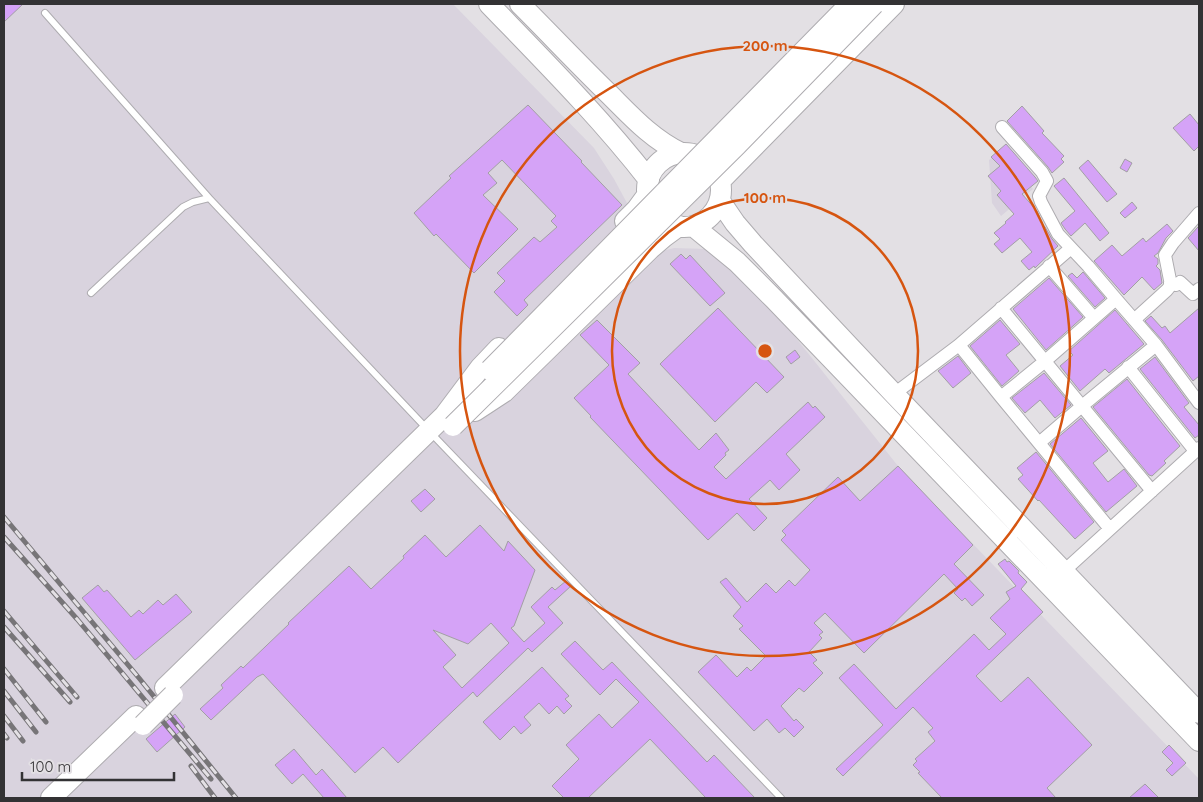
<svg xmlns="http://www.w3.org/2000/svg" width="1203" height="802" viewBox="0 0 1203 802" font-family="Quicksand,sans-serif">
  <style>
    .built { fill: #d9d3de }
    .building { fill: #d5a3f7; stroke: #a29fa4; fill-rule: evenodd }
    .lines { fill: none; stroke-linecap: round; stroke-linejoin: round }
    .service-casing { stroke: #aeacb0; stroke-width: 8 }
    .minor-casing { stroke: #aeacb0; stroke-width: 14 }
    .trunk-casing { stroke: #aeacb0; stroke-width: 22 }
    .service { stroke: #fff; stroke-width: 6 }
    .minor { stroke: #fff; stroke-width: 12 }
    .trunk { stroke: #fff; stroke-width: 20 }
    .rail-casing { stroke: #777578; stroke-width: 5 }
    .rail { stroke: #e3e0e4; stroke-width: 3; stroke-dasharray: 9; stroke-linecap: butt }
    .trunk-bridge-casing { stroke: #aeacb0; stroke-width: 22; stroke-linecap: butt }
    .trunk-bridge { stroke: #fff; stroke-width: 20 }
    .ring { fill: none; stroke: #d65510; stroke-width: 2.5 }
    .centre { fill: #d65510; stroke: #e3e0e4; stroke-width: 2.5 }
    .ring-label { font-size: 15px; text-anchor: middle; font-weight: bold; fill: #d65510; stroke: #e3e0e4; stroke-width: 4; stroke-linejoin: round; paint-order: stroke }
  </style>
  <rect width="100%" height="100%" fill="#e3e0e4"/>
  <path class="built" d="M4,4h449l141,144 20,31 13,24 -4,11 -8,8 32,33 27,-7 34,1 60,54 130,163 301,313v19h-1195z
    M1001,150l32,39 -32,27 -9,-13 -3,-43z"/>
  <path class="building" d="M4,4h19l-19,18z
    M528,105l54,56 -1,1 41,43 -98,95 4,5 -11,11 -23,-24 11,-11 -8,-8 37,-36 6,5 17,-15 -6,-6 5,-5 -54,-56 -14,13 9,10 -14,12 35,34 -44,44 -38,-39 -2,2 -20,-23 37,-35 -2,-2z
    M1022,106l22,25 -2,2 22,23 -3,3 3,3 -12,11 -4,-6 -41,-46z
    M1190,114l9,11v21l-5,5 -21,-23z
    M1006,144l29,33 3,4 -16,13 15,17 4,9 -1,1 5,6 7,12 6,7 -23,22 -1,-2 -5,4 -8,-9 11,-9 -12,-14 -18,15 -8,-9 6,-5 -6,-6 12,-10 -1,-1 9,-8 -17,-19 4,-4 -13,-15 12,-10 -9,-9z
    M1125,159l7,4 -5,9 -7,-4z
    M1088,160l29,34 -10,8 -28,-34z
    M1064,178l45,55 -9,8 -15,-18 -14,13 -6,-7 -4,-6 14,-12 -21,-25z
    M1132,202l5,6 -12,10 -5,-5z
    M1167,224l6,7 -7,7 -8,15 -4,3 4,3v5l-2,2 4,4 2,13 -8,7 -12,-13 -18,18 -30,-34 18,-16 10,11 21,-18 3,4z
    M1198,227l1,1v23l-11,-13z
    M681,254l5,5 4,-4 35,38 -15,13 -40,-42z
    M1083,272l22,26 -10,9 -27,-31 4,-3 5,5z
    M1049,278l34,39 -37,33 -33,-41z
    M718,308l66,69 -17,16 -11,-11 -41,40 -55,-58z
    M1199,308v68l-6,5 -31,-41 -17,-19 6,-5 11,12 3,-2 5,7z
    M1115,310l29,34 -35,29 -4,-4 -25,22 -20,-25 13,-11 -4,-4z
    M597,320l43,43 -12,11 71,76 17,-17 13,17 -4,3 1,2 -12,12 12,12 82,-77 5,6 2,-2 10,11 -39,37 14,16 -21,20 -9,-10 -21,19 18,19 -13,13 -17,-18 -29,27 -118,-123 1,-1 -17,-18 35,-33 -29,-30z
    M1000,320l20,24 -14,11 13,16 -17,15 -32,-40z
    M795,350l5,7 -9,7 -5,-7z
    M958,356l13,17 -18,15 -15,-17z
    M1155,357l34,46 -5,4 15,18v10l-4,3 -55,-69z
    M1044,373l27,32 -16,13 -15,-18 -15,13 -13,-15z
    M1127,379l53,67 -16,15 2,2 -14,13 -3,-1 -56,-68z
    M1081,418l27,33 -15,12 15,19 16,-13 13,17 -31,26 -56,-68z
    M1036,452l58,70 -19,17 -36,-39 -1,1 -20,-22 5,-4 -6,-7z
    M898,466l75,79 -19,19 30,31 -12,11 -7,-8 -3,3 -8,-8 4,-4 -14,-15 -80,79 -39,-40 -11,10 9,9 -4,3 3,3 -13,14 8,8 -4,3 10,10 -19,19 -5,-4 -18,18 13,15 2,-2 8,8 -10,10 -9,-9 -6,5 -12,-14 -13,12 -56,-59 18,-17 21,22 10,-10 4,4 15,-15 -27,-27 4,-3 -10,-10 8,-9 -21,-25 6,-4 21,24 19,-19 10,10 13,-13 6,6 15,-16 -29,-30 5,-5 -4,-4 56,-54 22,24z
    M425,489l10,10 -14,13 -10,-11z
    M480,525l24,26 4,-10 27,29 -21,56 -3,2 13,14 21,-19 -14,-16 21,-20 3,3 11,-9 5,5 -23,21 15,16 -31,29 -4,-4 -51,49 -4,-5 -75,71 -15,-16 -28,26 -92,-99 -6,3 -46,43 -11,-11 23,-21 -2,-3 20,-19 2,2 46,-44 -1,-1 61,-57 22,23 33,-31 -1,-2 22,-21 21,22zM491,623l18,20 -47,45 -19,-21 13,-12 -23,-25 35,14z
    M1005,559l2,3 2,-1 10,10 -1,2 9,9 -6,7 22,23 -67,64 25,26 27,-25 64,68 -45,43 9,10h-114l-24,-25 2,-1 -7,-7 4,-4 -2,-2 20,-18 -7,-9 5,-4 -20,-21 -70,69 -7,-7 47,-44 -44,-47 15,-14 42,45 78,-75 15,16 17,-16 -16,-16 20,-19 -4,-7 10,-6 -18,-22z
    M98,585l6,7 3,-2 24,27 8,-7 4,4 15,-14 5,5 13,-11 16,18 -57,48 -53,-62z
    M575,641l28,29 9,-8 95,100 7,-7 41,43h-49l-56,-59 -62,59h-24l-12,-12 27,-27 -13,-14 33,-31 13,14 27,-26 -23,-23 -16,16 -39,-41z
    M542,667l27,29 -4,3 7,7 -8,8 -7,-8 -8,8 -10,-11 -15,14 7,8 -10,9 -7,-8 -14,14 -17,-18z
    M175,714l10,13 -28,25 -11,-13z
    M1169,745l17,18 -14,13 -6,-6 7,-7 -11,-11z
    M294,749l22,26 6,-6 25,29h-23l-21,-24 -11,10 -17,-19z
    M1145,784l14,14h-30z"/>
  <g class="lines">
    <defs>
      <path id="service" d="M45,13l164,185
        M91,293l92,-86 10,-5 16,-4 220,233 352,367"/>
      <path id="minor" d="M1002,127l40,45 5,9 -8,15 2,6 17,32 30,32 28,33 40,46 43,58
        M1049,266l45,52
        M1170,283l6,2 4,-3 13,12 6,-5
        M1001,308l151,183
        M1134,320l33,-30 4,-5 -6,-30 8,-12 26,-30
        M959,345l42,52 109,132
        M1128,367l67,84
        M894,394l65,-49 112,-97
        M1001,397l43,-35 72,-63
        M1039,443l43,-37 74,-61
        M1064,571l135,-123"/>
      <path id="trunk" d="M489,4c55,57 111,113 160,176
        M520,4c30,30 59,61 90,91 22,22 42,44 71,58
        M647 190a37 37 0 1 1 74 0a37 37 0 1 1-74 0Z
        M720,181l174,-177
        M720,201l15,22 18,21 141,150 305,319
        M625,221l12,-12 11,-15
        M693,226l44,36 37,37 425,442
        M475,411l29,-19 146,-143 14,-12 15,-11
        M165,688l279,-272 36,-48 19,-20
        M51,798l85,-82"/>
    </defs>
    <use href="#service" class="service-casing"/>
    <use href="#minor" class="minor-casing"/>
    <use href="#trunk" class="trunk-casing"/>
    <use href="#service" class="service"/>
    <use href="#minor" class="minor"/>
    <use href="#trunk" class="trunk"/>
    <defs>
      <path id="rail" d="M4,517l135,161 97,120
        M4,537l73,82 134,160
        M4,611l73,86
        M4,627l66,75
        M4,669l42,53
        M4,691l32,41
        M4,716l19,25
        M4,734l3,4
        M191,766l24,32"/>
    </defs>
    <use href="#rail" class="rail-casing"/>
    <use href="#rail" class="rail"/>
    <defs>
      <path id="trunk-bridge" d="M490,370l360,-366
        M453,426l283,-280 138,-142
        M143,725l30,-30"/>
    </defs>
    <use href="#trunk-bridge" class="trunk-bridge-casing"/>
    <use href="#trunk-bridge" class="trunk-bridge"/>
  </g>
  <g class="ring">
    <circle cx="765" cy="351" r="153"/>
    <circle cx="765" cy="351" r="305"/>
  </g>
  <circle cx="765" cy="351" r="8" class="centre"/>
  <g class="ring-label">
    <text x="765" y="51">200 m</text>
    <text x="765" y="203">100 m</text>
  </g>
  <rect width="1203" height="802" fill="none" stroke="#333234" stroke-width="10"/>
  <path d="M22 772v8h152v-8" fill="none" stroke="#333234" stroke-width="2.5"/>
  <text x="30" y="772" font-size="15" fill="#333234" stroke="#e3e0e4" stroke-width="4" paint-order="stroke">100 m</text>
</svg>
